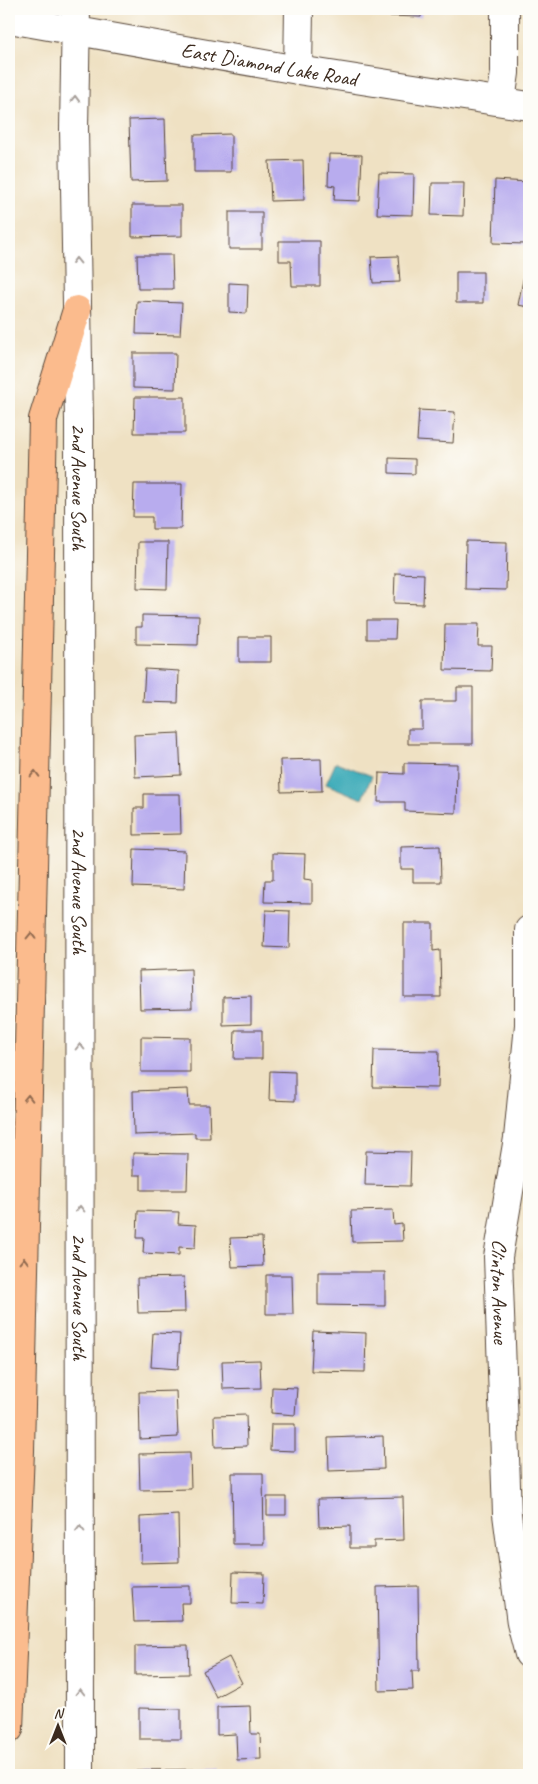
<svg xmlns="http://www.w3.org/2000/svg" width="538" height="1784" viewBox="0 0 538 1784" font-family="Caveat,sans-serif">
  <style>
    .water { fill: #3baab8; stroke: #3b6a6b }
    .building { fill: #b8acee }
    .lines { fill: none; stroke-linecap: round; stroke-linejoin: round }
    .minor-casing { stroke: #564537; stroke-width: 30 }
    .highway-casing { stroke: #564537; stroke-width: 30 }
    .minor { stroke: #fff; stroke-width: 28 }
    .highway { stroke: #fbbb8d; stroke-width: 28 }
    .oneway { stroke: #a79f9a }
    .oneway2 { stroke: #916b50 }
    .labels { text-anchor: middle; stroke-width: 4.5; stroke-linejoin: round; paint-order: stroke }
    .street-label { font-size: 21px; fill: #3b2a1e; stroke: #fdfcf7 }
  </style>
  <rect width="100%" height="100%" fill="#fdfcf7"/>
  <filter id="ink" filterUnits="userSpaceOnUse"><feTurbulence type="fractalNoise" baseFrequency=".02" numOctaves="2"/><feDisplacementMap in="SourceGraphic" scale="10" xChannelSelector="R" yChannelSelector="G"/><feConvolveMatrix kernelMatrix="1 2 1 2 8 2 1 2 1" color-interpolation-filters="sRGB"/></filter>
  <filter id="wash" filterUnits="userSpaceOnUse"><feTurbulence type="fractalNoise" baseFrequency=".0096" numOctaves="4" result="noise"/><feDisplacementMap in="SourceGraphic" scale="20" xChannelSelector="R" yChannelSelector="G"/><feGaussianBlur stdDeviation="1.12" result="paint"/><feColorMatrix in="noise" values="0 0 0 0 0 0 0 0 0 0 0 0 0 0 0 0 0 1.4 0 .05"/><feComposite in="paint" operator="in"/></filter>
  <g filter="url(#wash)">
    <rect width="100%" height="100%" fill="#efe1c3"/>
    <path class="water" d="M336,762l36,14 -10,23 -36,-15z"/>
    <g id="blocks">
      <path class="building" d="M384,9h38l-1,8 -37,-1z
        M165,119l2,62 -36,1 -2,-62z
        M231,134v38h-37v-37z
        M329,154l33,1 -2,46 -26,-1 1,-14 -7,-1z
        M303,160l1,40 -33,1 -2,-40z
        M379,173l35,1 -1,41 -36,-1z
        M495,180l33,2 -2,62 -33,-1z
        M432,183h32l-1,33 -32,-1z
        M132,205h50v31l-50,1z
        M229,212h33v37h-33z
        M279,241h41v45h-28l-1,-25h-12z
        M137,255h35l1,34h-35z
        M398,256l2,26 -27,1 -2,-26z
        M456,272h27v31h-27z
        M524,275l5,1v31l-11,-2z
        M229,283l19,1 -1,29 -18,-1z
        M137,301l45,2 -2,32 -44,-1z
        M133,353h43l-1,36 -42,-1z
        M135,397h50v36h-51z
        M419,410l36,2 -2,31 -36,-2z
        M389,458l26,1v15l-26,-1z
        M134,484h48l-1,45h-29v-12h-19z
        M466,541l41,1 -1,48 -41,-1z
        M138,542h30l-1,47 -30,-1z
        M395,573l29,1 -1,30 -29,-1z
        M142,615l57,1 -1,29 -62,-1v-17h6z
        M367,620h29l-1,19h-28z
        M445,624h34l-1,22h14l-1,25 -47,-1z
        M239,637h32v25h-32z
        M145,669l34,2 -1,32 -35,-1z
        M457,687h16v57h-65v-15h14v-28h35z
        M179,733l2,42 -46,2 -1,-42z
        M321,759l1,32 -41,1 -1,-32z
        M404,763l53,1 -1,49 -51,-2v-9h-27l1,-29 25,1z
        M144,794h36l1,40 -47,1v-27h10z
        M440,846l1,36h-28v-13h-12v-22z
        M134,849l51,2 -1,38 -51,-2z
        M273,853l32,1 -1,25 8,1v23l-48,-1 1,-22h8z
        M266,910l24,1 -1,37 -25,-1z
        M404,923h29v28l7,-1 1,47h-37z
        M191,969l1,39 -52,1 -1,-38z
        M251,996v28l-28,1v-28z
        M235,1030h27v29h-28z
        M141,1037l49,1v34h-49z
        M374,1050l65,1 -1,37 -65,-1z
        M270,1071l25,1v29l-26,-1z
        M188,1089l1,16h20l1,33h-15v-5l-61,2 -1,-44z
        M366,1151l45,1 -1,34 -45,-1z
        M133,1153l55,1 -1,36h-46v-15h-8z
        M393,1210l1,15 8,-1 1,17 -51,1 -1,-31z
        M138,1211l41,1 -1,12 18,1 -1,23 -16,-1v8l-36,-2 1,-15h-7z
        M262,1237l1,29 -31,1 -2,-29z
        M318,1272h67v34l-67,-1z
        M266,1275h26l1,39h-27z
        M184,1277l1,35 -47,1 -1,-35z
        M313,1331l53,2 -1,39 -54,-1z
        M153,1333l27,1 -2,35 -27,-2z
        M260,1360l1,28 -38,1 -1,-28z
        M272,1387l25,1 -2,27 -24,-2z
        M176,1391l2,46 -38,2 -1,-47z
        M246,1415l1,31 -32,1 -1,-31z
        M271,1424h24v27l-25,-1z
        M383,1436l1,33 -55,2 -1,-33z
        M190,1453l1,36 -51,1 -1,-36z
        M232,1473h31l1,71h-31z
        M267,1497h19v18h-19z
        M403,1497l1,43 -30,1v7h-24v-22l-31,1 -1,-28z
        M178,1515l1,47 -38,1 -1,-46z
        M233,1572l31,1 -1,31 -31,-1z
        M190,1586v17h-9l1,18 -48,1 -2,-35z
        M418,1586l1,85h-7l1,19 -34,1 -2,-104z
        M188,1645l1,29 -54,1v-29z
        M229,1657l13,26 -26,14 -13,-26z
        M250,1706l1,28h9l1,25 -24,1 -1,-26 -19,1v-28z
        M139,1708l42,1v30h-42z
        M216,1769l1,6h-80v-5z"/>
    </g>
  </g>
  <g filter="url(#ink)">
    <use href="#blocks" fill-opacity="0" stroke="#564537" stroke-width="1"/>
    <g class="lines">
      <defs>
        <g id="minor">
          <path id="s1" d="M76,9l-2,120 5,291 1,1355"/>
          <path id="s2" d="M9,19l289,51 231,36"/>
          <path d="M298,70l1,-61"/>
          <path d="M501,101l4,-28v-64"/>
          <path id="s3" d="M529,930v95l-11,113 -20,119 9,257 14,109 8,31"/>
        </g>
        <path id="highway" d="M9,1729l11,-278 23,-1032 34,-109"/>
      </defs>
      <use href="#minor" class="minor-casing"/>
      <use href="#highway" class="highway-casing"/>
      <use href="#minor" class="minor"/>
      <use href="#highway" class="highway"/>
    </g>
    <defs><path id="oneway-chevron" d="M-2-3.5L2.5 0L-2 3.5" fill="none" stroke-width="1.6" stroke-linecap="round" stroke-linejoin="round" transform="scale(1.25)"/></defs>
    <g class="oneway">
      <use href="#oneway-chevron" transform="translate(75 99) rotate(-89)"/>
      <use href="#oneway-chevron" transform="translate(76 261) rotate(-91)"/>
      <use href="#oneway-chevron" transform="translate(80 1047) rotate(-90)"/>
      <use href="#oneway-chevron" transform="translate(80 1209) rotate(-90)"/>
      <use href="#oneway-chevron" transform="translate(80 1529) rotate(-90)"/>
      <use href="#oneway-chevron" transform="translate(80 1692) rotate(-90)"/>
    </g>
    <g class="oneway2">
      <use href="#oneway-chevron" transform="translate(35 774) rotate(-89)"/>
      <use href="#oneway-chevron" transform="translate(31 936) rotate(-89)"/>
      <use href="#oneway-chevron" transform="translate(28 1098) rotate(-89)"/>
      <use href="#oneway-chevron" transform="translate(24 1261) rotate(-89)"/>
    </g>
  </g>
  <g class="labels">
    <g class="street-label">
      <text dy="7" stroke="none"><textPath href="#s2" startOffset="264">East Diamond Lake Road</textPath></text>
      <text dy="7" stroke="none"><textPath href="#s1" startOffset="478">2nd Avenue South</textPath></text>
      <text dy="7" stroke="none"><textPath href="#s1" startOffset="882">2nd Avenue South</textPath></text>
      <text dy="7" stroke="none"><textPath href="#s3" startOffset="364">Clinton Avenue</textPath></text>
      <text dy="7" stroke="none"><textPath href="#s1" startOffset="1288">2nd Avenue South</textPath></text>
    </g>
  </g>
  <rect width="538" height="1784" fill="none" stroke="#fdfcf7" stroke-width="30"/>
  <g transform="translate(58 1726)" stroke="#fdfcf7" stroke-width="4" paint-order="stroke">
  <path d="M0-4L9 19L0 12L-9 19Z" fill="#3b2a1e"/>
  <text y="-8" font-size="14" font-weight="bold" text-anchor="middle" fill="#3b2a1e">N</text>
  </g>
</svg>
